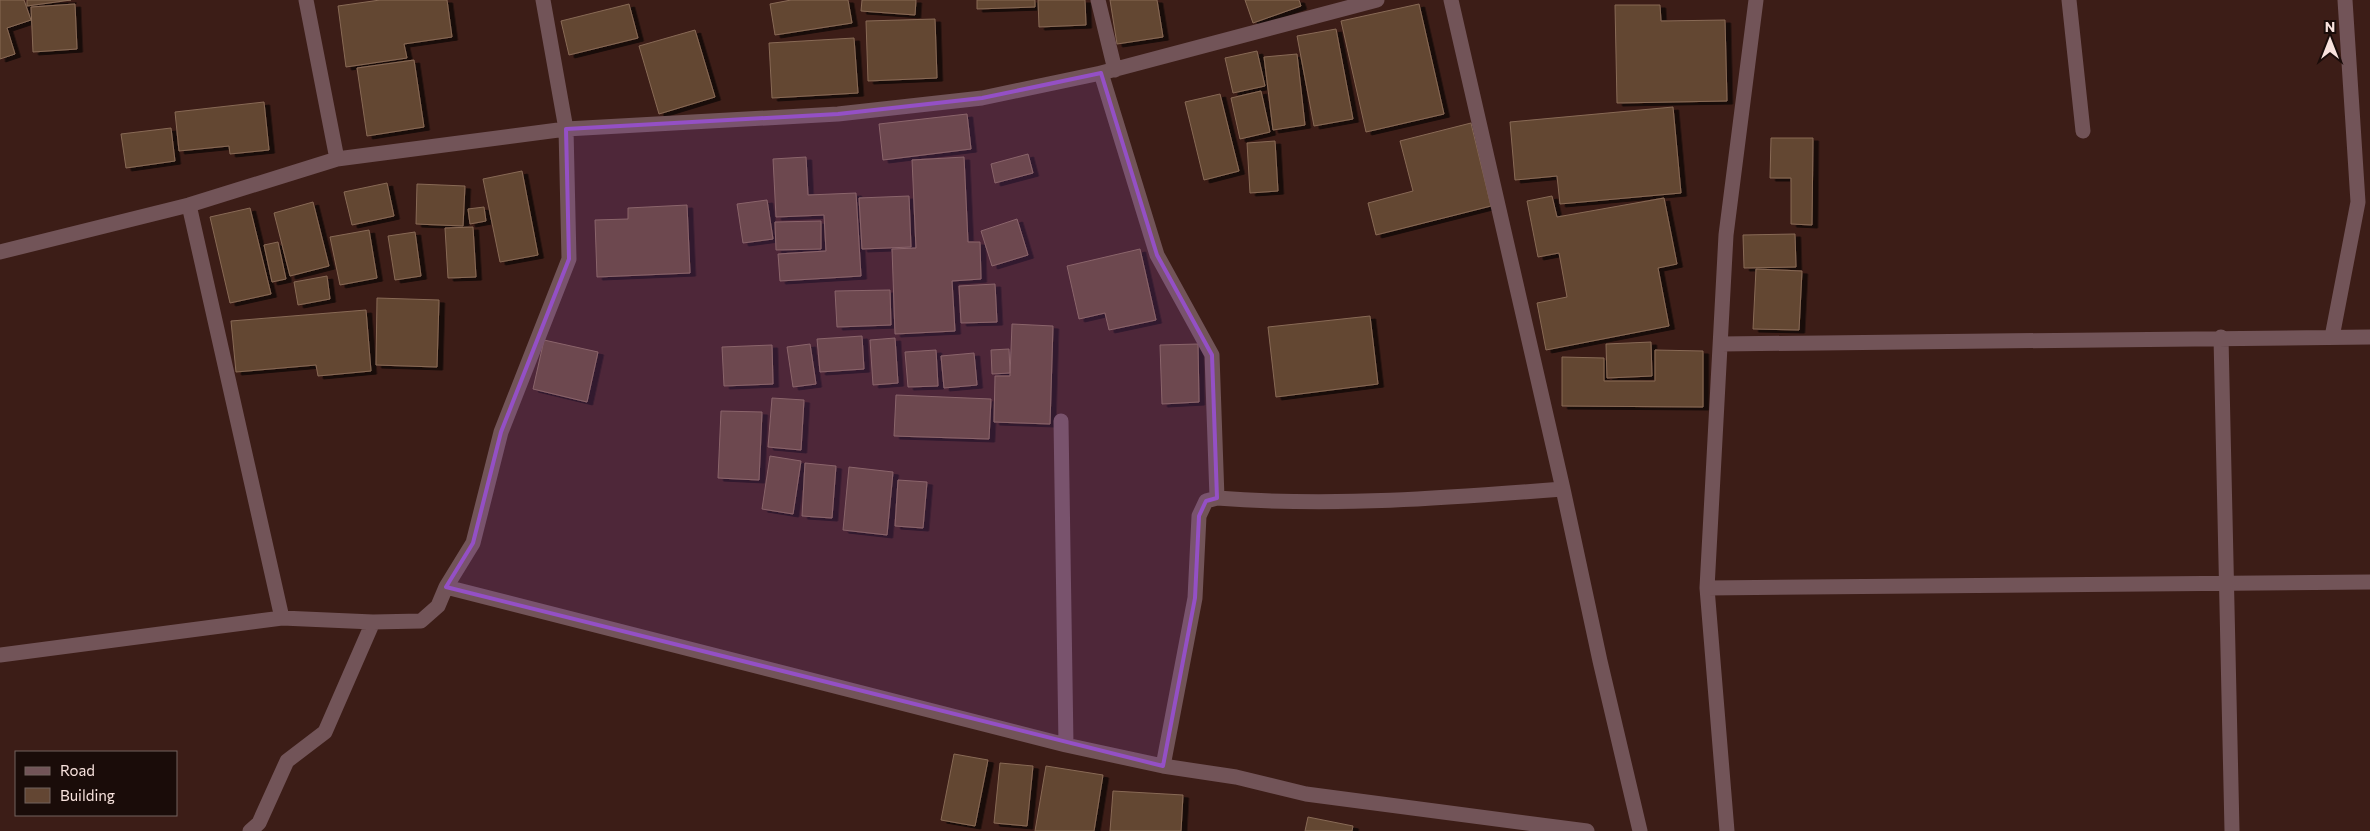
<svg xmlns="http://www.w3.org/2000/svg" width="2370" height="831" viewBox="0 0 2370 831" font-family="Commissioner,sans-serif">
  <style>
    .building { fill: #634633; stroke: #886a55; filter: url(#shadow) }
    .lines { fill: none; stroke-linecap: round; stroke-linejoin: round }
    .minor { stroke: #725458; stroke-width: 15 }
    .marked { fill: #9450c5; fill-opacity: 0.2; stroke: #9450c5; stroke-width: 4; stroke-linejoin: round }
  </style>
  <defs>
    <filter id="shadow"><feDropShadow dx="5.5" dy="3" stdDeviation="0" flood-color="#0009"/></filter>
  </defs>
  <rect width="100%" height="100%" fill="#3c1d17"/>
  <path class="building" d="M0,0h24l7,20 -24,8 8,26 -15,5z
    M27,0h44l-44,6z
    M380,0h67l5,37 -48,7 3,14 -61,9 -8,-61z
    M791,0h57l4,23 -77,12 -5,-31z
    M862,0h54l-1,15 -54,-4z
    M977,0h58v7l-58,2z
    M1038,0h47l1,25 -47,2z
    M1110,0h47l6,37 -46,7z
    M1245,0h54l2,6 -48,17z
    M75,4l2,45 -44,3 -2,-45z
    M629,4l9,34 -69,17 -8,-34z
    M1419,4l25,110 -78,18 -25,-111z
    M1615,5h45l1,16 64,-1 2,81 -110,2z
    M935,19l2,59 -69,3 -2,-60z
    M1336,29l17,90 -39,7 -17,-90z
    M695,30l20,67 -56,17 -20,-68z
    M854,38l4,55 -86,5 -3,-55z
    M1257,51l8,35 -32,7 -8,-35z
    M1297,54l8,71 -32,5 -9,-73z
    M414,60l10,67 -57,9 -10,-68z
    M1261,91l9,41 -30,7 -9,-41z
    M1220,94l19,77 -35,9 -19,-78z
    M264,102l5,48 -39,4 -1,-8 -50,5 -4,-39z
    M1673,107l8,86 -121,11 -3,-28 -42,4 -5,-58z
    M967,114l4,35 -88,11 -4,-36z
    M1471,123l20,83 -115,29 -8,-32 45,-12 -13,-50z
    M171,128l4,33 -49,7 -5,-34z
    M1771,138h42l-1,87 -21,-1v-46h-21z
    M1275,141l3,50 -28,2 -3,-50z
    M1028,154l5,19 -38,10 -4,-19z
    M806,157l2,38 48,-2 5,83 -81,5 -2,-27 48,-3 -2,-36 -48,2 -3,-58z
    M964,157l4,85h12l1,37 -29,2 3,50 -60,3 -3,-85 24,-1 -4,-88z
    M522,171l16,84 -38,7 -17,-83z
    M387,183l7,33 -42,9 -8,-33z
    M417,184l48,2 -2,40 -47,-2z
    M909,196l2,51 -49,2 -3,-51z
    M1552,196l5,21 107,-19 13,66 -19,4 11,58 -123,24 -9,-47 30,-6 -8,-44 -21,4 -11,-56z
    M767,200l6,39 -30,4 -6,-39z
    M313,202l16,64 -39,10 -16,-63z
    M687,205l3,68 -93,4 -2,-57 33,-1v-11z
    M484,207l2,14 -16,3 -2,-15z
    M250,208l21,86 -41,9 -20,-86z
    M1017,219l11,36 -36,11 -11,-35z
    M821,221v28l-45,1 -1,-28z
    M473,227l3,50 -28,1 -3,-50z
    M369,230l8,48 -37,7 -10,-48z
    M415,232l6,44 -26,4 -7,-44z
    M1795,234l1,33 -52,1 -1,-33z
    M278,242l8,37 -14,3 -8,-37z
    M1140,249l16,71 -47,10 -4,-17 -26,6 -12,-53z
    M1756,269l46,2 -3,59 -46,-1z
    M327,276l3,23 -32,6 -4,-23z
    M995,284l2,38 -36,1 -2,-37z
    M890,290l1,35 -54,2 -2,-36z
    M377,298l62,2 -2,67 -61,-2z
    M366,310l5,61 -53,5 -2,-11 -80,7 -5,-51z
    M1370,316l8,68 -102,13 -8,-70z
    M1012,324l41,2 -3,98 -56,-2 1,-46h15z
    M862,336l2,33 -44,3 -3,-33z
    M895,338l3,45 -25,2 -3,-45z
    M544,340l54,12 -11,50 -54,-13z
    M1651,342l1,34 -45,2 -1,-34z
    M810,344l6,40 -23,3 -6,-40z
    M1198,344l1,58 -37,2 -2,-59z
    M772,345l1,39 -49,2 -2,-39z
    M1009,349l1,24 -18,1 -1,-24z
    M936,350l2,36 -30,1 -3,-35z
    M1655,350l48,1v56l-141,-1v-49l42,1v23h51z
    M974,353l3,32 -33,3 -3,-32z
    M896,395l95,4 -2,40 -95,-3z
    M772,398l32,2 -3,50 -33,-3z
    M721,411l41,1 -3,68 -41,-2z
    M770,456l31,5 -8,53 -31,-5z
    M805,463l31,3 -4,52 -30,-2z
    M849,467l44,5 -6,63 -44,-5z
    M898,480l29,2 -4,46 -28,-2z
    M954,754l34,6 -13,66 -34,-6z
    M1000,763l33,3 -6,60 -33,-3z
    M1046,766l57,9 -9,56h-59z
    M1113,791l70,4 -2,36h-71z
    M1308,817l45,9 -1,5h-47z"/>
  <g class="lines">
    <path class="minor" d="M306,0l31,159
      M1098,0l17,70
      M1451,0l112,489
      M2069,0l14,131
      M1101,73l56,182 55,100 5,143c115,9 232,0 346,-9l37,172 40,170
      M189,205l93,413 91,4 48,-1 17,-15 8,-19 620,158 97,21 73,11 70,17 281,37
      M0,252l189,-47 148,-46 229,-30 272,-15 144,-16 119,-25 276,-73
      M2221,337l11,494
      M2332,337l26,-135 -13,-202
      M1721,344l649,-7
      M1061,421l5,324
      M446,587l27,-44 28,-111 68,-173 -3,-130 -23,-129
      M1707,588l663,-6
      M0,655l282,-37
      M1163,766l32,-168 4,-82 7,-15 11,-3
      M250,831l9,-8 28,-62 38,-29 48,-110
      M1727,831l-20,-243 19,-353 30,-235"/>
  </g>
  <path class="marked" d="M1101,73l56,182 55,100 5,143 -11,3 -7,15 -4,82 -32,168 -717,-179 27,-44 28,-111 68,-173 -3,-130 272,-15 144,-16z"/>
  <rect x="15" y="751" width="162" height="65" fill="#1a0c09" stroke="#73625e"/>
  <rect x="25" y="767" width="25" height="8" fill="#725458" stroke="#73625e"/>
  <text x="60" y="776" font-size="15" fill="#f8e2dd">Road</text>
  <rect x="25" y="788" width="25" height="15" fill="#634633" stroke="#73625e"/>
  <text x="60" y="801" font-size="15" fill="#f8e2dd">Building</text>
  <g transform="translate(2330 40)" stroke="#1a0c09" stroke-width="4" paint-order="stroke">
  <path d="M0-4L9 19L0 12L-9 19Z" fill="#f8e2dd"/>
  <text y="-8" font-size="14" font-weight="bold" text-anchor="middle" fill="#f8e2dd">N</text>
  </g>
</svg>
